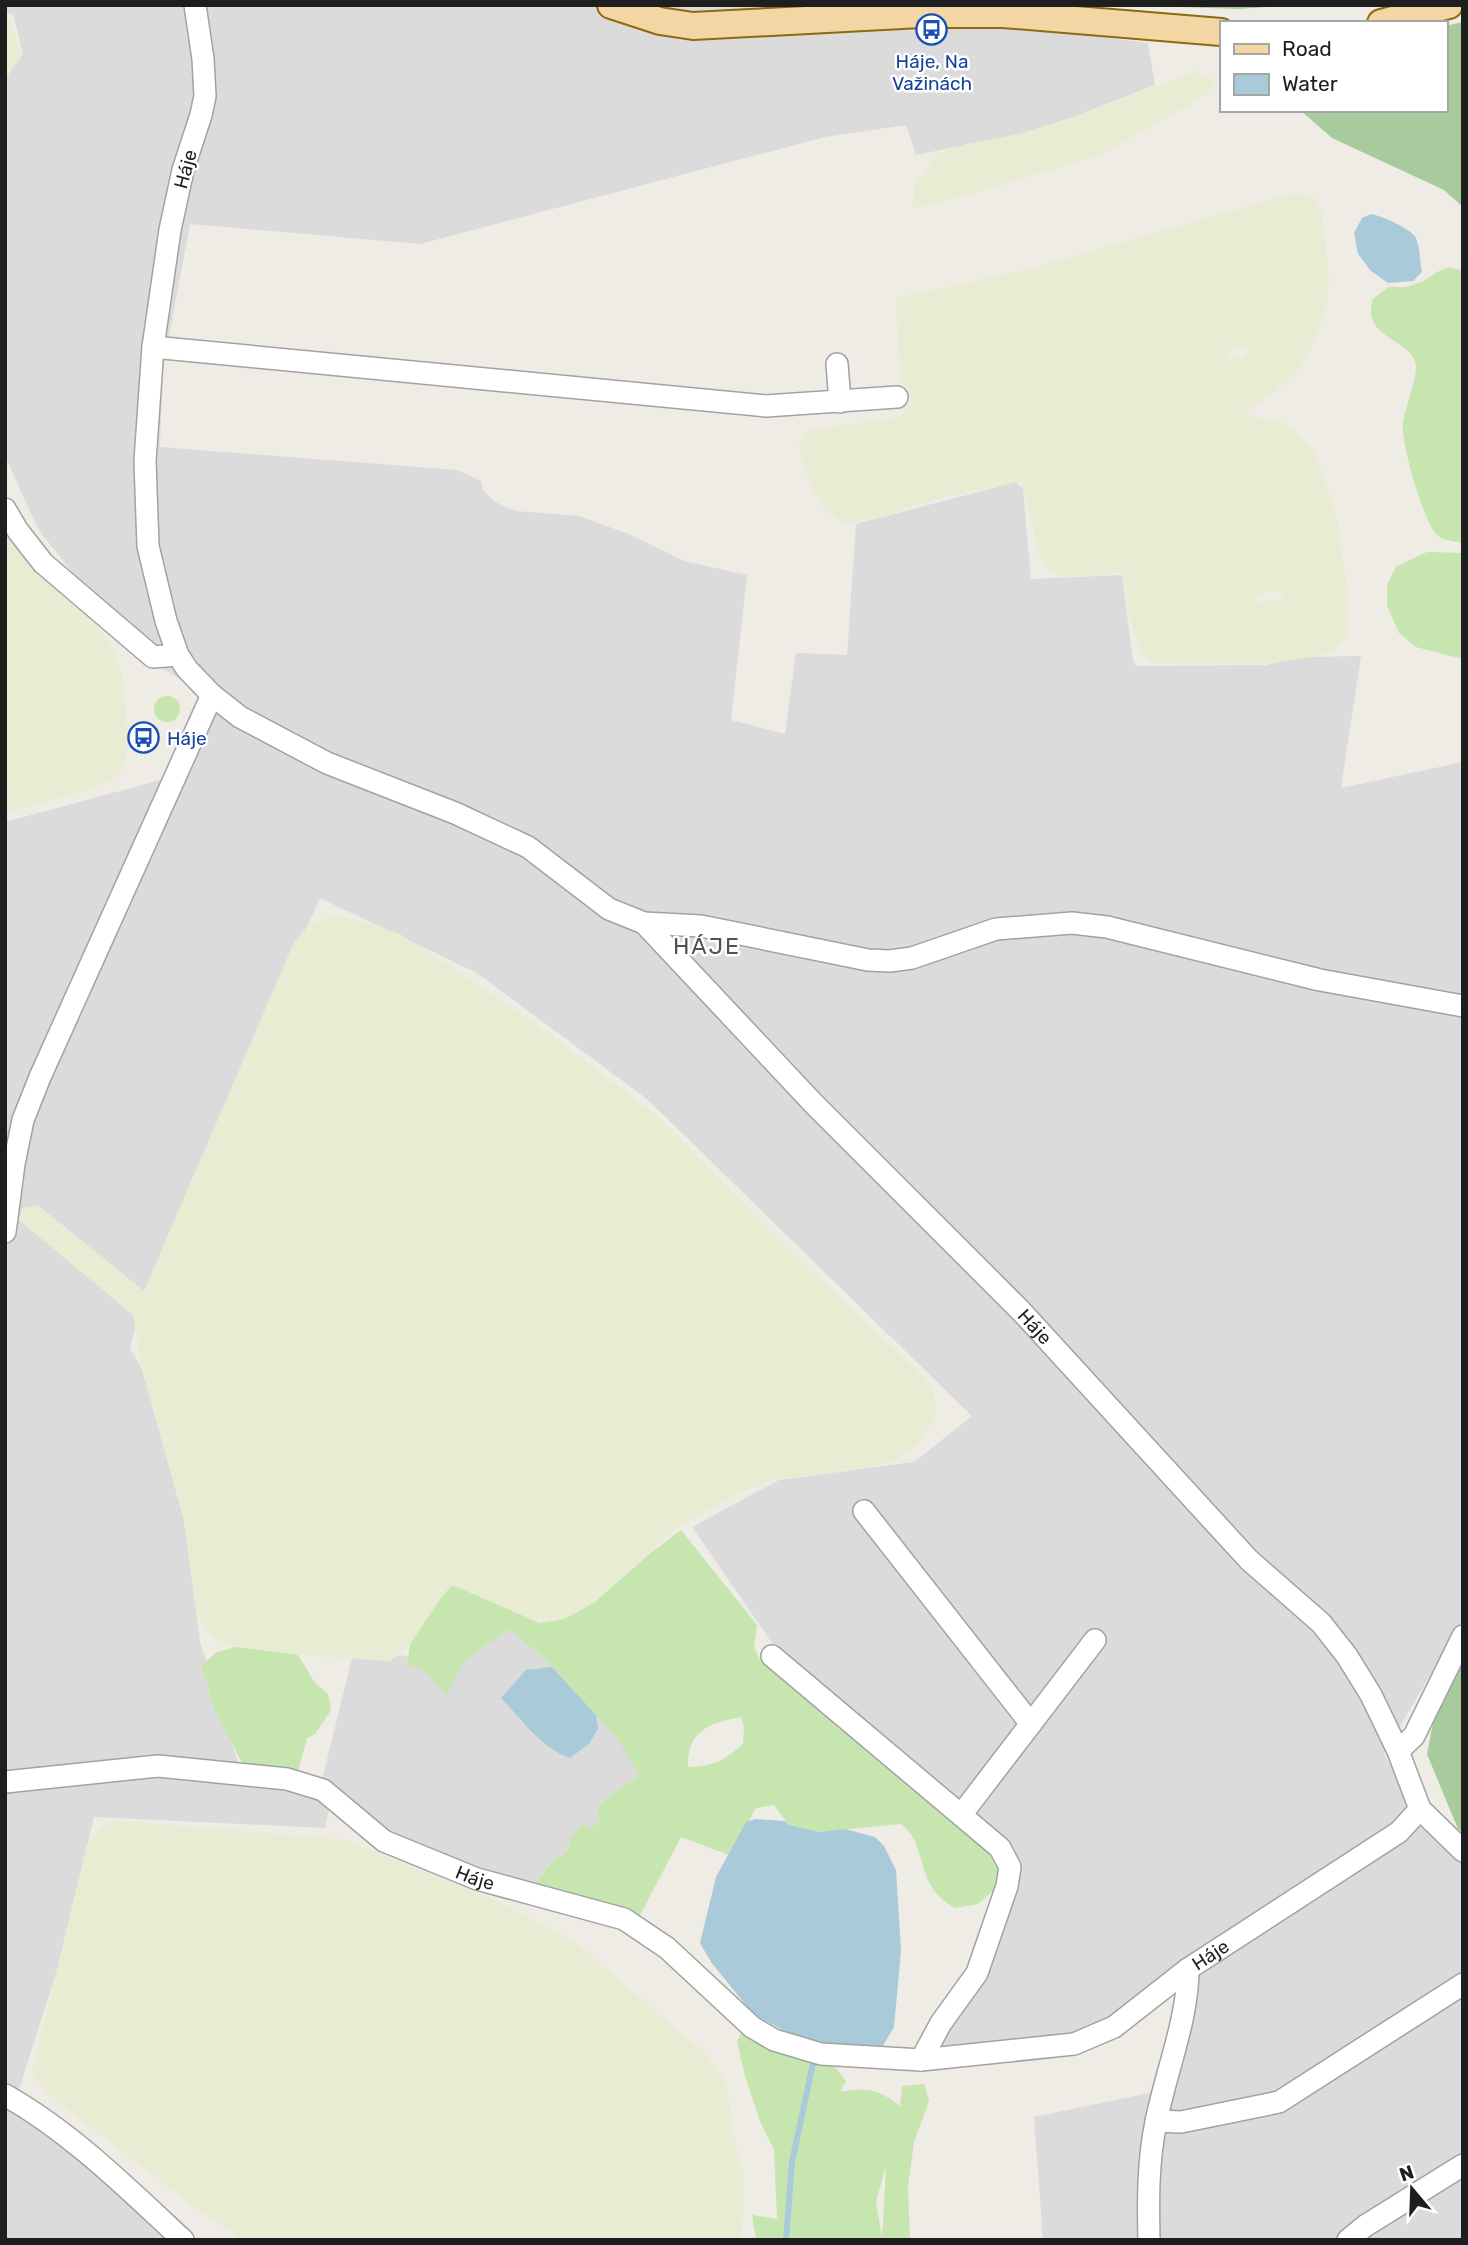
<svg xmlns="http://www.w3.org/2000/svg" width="1468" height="2245" viewBox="0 0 1468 2245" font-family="Rubik,sans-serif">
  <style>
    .residential { fill: #dcdbdb }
    .farmland { fill: #e8ecd2; fill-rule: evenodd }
    .grass { fill: #c6e5af; fill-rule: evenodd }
    .forest { fill: #a8cb9d }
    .water { fill: #a9cbd9 }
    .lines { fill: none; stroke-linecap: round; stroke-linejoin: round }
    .stream { stroke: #a9cbd9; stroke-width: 6 }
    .minor-casing { stroke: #a2a2a2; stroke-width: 24 }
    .major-casing { stroke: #8d6a0c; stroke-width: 30 }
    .minor { stroke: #fff; stroke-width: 21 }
    .major { stroke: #f4d6a4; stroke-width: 26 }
    .labels { text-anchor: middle; stroke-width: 5; stroke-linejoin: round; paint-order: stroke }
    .transit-label { font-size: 19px; fill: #164399; stroke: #fff }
    .street-label { font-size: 19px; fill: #1e1e1e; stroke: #fff }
    .quarter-label { font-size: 23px; letter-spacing: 2px; fill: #515151; stroke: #fff }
  </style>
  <rect width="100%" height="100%" fill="#eeece5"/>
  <path class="residential" d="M5,5h846l-1,25 150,-6 148,19 7,42 -85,33 -50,16 -104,21 -10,-30 -81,12 -405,107 -230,-20 -27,145 -3,78 297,23 24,11 2,9 12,12 21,9 63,5 52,19 53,26 63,14 -16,145 54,14 11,-81 51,2 9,-131 160,-42 7,7 8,90 91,-4 11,86 3,5 130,-1 39,-8 56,-1 -20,132 122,-26v883l-12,-6 -67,115 47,80 32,31v375h-420l-9,-123 130,-27 41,-133 -113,81 -155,17 79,-172 -226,-214 -98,-142 87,-47 135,-18 58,-46 -325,-317 -170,-126 -157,-75 -14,31 -11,12 -148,345 -17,62 12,21 42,151 16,122 6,18 -5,5 14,47 17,32 8,25 81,15 31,-126 38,3 7,-6 11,1 -1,9 14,3 25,26 17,-31 46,-34 36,30 73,79 21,37 -30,21 -13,13 6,10 -12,11 -7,-6 -13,22 -10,12 -4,-2 -25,31 -50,-10 -91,-41 -57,-45 -8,37 -231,-11 -36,150 -43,135 181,138h-191v-1418l174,-47 31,-76 -77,-50 -95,-120 -33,-73v-377l18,-25 -10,-40 -8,-1z"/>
  <path class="farmland" d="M5,19l4,1 14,34 -18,25z
    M1198,71l19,13 -21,17 -94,53 -127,39 -62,15 1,-24 24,-30 27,-10 55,-10 50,-16z
    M1295,193l17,4 9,12 7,55 1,22 -3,21 -15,42 -12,21 -26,23 -29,19 20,8 19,3 13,9 20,23 19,54 14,89 -1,37 -12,14 -13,6 -54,9h-116l-13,-11 -10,-36 -7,-44 -62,4 -13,-8 -9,-13 -17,-75 -93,20 -56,18 -29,4 -18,-13 -15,-22 -13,-43 9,-14 93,-14 10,-12 1,-11 -11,-16 -4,-80 133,-29zM1237,347l13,1 -8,10 -18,-1 6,-7zM1271,591l17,3 -10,6 -14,2 -14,-2 11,-7z
    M5,534l21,23 62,60 21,25 8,18 6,20 5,60 -4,26 -10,12 -19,10 -90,25v-23l6,-4 -6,-1z
    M337,914l63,20 128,84 128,97 125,127 141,133 12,18 2,23 -18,28 -30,20 -114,16 -33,12 -61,33 -86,78 -30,16 -35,-1 -77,-33 -12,14 -30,45 -20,17 -92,-6 -62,-8 -18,-7 -9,-8 -12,-16 -13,-96 -41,-147 -10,-58 -114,-95 3,-12 16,-3 106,86 151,-351 17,-17z
    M121,1821l226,19 158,65 70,37 133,114 18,27 7,50 11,44 -2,63h-503l-4,-5 -42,-29 -144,-111 -17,-22 55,-228 15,-18z"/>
  <path class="grass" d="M1450,267l13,4v272c-8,-2 -20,-2 -26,-8 -13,-12 -37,-94 -34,-112 2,-16 17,-51 12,-62 -8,-20 -40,-23 -44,-46 -1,-5 1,-12 2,-16l15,-12h18l16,-5 15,-10z
    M1427,552l36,1v106l-47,-12 -17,-14 -12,-28v-20l9,-18z
    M154 709a13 13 0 1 1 26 0a13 13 0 1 1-26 0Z
    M681,1530l76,95 -3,22 6,13 67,46 123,105 46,48 3,16 -5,15 -16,14 -23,4c-43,-24 -25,-62 -54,-84l-82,8 -30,-7 -15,-20 -18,3 -27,47 -48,-18 -42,80 -109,-28 27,-34 3,3 10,-11 -2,-5 14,-18 8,5 11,-9 -5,-11 13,-13 30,-21 -22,-37 -72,-79 -36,-30 -46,34 -17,32 -25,-27 -14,-3 3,-21 30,-45 12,-14 88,38 24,-4 30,-16 53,-47zM741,1717l3,10 -1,16c-15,17 -33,24 -55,24 -1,-37 22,-44 53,-50z
    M236,1647l62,8 17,28 13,11 3,16 -16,24 -8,4 -10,36 -52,-6 -30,-56 -14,-47 16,-13z
    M742,2031l35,22 58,14 11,14 -6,11c27,-4 37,-4 60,14l2,-20 22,-2 5,17 -15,41 -6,45 2,53h-154l-4,-25 25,4 -3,-69 -14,-29 -15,-45 -8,-34zM885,2169h1l-4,69 -6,-36z"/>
  <path class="forest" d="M1120,5h172l-53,4z
    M1463,22v185l-19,-17 -112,-52 -32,-28h145v-84z
    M1463,1655v177l-5,-3 -31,-75 9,-47z"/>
  <path class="water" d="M1371,214c11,2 39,14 45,24 4,9 4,25 6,34l-9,9 -25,2 -17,-12 -13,-17 -4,-21 8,-15z
    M552,1667l44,48 2,13 -9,16 -19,14c-28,-9 -49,-39 -69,-60l25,-28z
    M755,1819l30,2 4,4 30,7 26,-3 30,8 9,9 12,24 5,81 -7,76 -13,22 -65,-1 -63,-34 -42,-52 -11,-19 16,-66 30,-55z"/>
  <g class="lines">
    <path class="stream" d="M786,2240l6,-78 21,-99"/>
    <defs>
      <g id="minor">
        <path d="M195,5l8,54 2,37 -4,19 -18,55 -13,60 -17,117 -8,114 3,85 18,75 12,34 9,14 25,26 28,22 87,46 128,50 73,34 81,62 35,14 57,3 167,34 22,1 22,-3 84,-29 76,-6 35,4 213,53 143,26"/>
        <path d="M153,347l613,59 131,-9"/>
        <path d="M837,364l3,38"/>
        <path d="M5,509l13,22 25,32 110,94 25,-2"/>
        <path id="s1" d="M644,923l169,180 208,208 228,249 72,63 26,33 24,39 27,56 22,58 43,42"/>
        <path d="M5,1232l9,-68 9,-44 17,-43 172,-382"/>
        <path d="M864,1511l167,213"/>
        <path d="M772,1656l228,192 10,19 -3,19 -30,87 -36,50 -20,37"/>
        <path d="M1398,1751l16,-15 49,-100"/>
        <path id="s2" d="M5,1782l153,-16 129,13 36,11 61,51 93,38 147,40 43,29 85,79 22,13 47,14 100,6 153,-16 40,-17 74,-58 211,-137 21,-23"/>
        <path d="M961,1815l134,-175"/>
        <path d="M5,2095c67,38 122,93 178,145"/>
        <path d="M1156,2121l25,1 98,-20 184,-118"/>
        <path d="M1149,2240c-1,-41 -1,-79 7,-118 10,-51 32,-102 32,-153"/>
        <path d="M1348,2240l17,-14 98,-61"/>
      </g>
      <path id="major" d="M611,5l49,16 33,5 228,-12h82l218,18
        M1381,23l68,-18"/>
    </defs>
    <use href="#minor" class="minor-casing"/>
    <use href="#major" class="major-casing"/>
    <use href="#minor" class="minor"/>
    <use href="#major" class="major"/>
  </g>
  <defs>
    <symbol id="bus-ring" viewBox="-11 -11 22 22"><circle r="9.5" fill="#fff" stroke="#1a4fb4" stroke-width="1.5"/><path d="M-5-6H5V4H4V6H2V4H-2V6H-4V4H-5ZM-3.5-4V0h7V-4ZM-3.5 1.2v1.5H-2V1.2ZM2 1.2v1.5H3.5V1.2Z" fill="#1a4fb4"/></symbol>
  </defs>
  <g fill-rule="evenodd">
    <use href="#bus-ring" x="914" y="12" width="35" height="35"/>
    <use href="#bus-ring" x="126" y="720" width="35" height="35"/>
  </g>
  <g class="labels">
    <g class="transit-label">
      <text x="932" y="68">Háje, Na<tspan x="932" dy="22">Važinách</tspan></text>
      <text x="167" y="745" text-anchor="start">Háje</text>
    </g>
    <g class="street-label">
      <text transform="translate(185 169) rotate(-75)" y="7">Háje</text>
      <text dy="7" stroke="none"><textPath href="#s1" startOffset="562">Háje</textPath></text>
      <text dy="7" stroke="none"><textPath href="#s2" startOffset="499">Háje</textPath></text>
      <text dy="7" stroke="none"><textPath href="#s2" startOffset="1314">Háje</textPath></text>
    </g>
    <g class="quarter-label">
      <text x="707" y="954">HÁJE</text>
    </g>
  </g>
  <rect width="1468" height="2245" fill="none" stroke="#1e1e1e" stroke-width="14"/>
  <rect x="1220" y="21" width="228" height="91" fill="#ffffff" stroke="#a5a5a5" stroke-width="2"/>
  <rect x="1234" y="44" width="35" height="10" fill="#f4d6a4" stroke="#a5a5a5" stroke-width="2"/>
  <text x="1282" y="56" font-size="21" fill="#1e1e1e">Road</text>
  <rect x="1234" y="74" width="35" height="21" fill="#a9cbd9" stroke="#a5a5a5" stroke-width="2"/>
  <text x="1282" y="91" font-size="21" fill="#1e1e1e">Water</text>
  <g transform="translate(1412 2189) rotate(341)" stroke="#ffffff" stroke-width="5" paint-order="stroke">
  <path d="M0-5L12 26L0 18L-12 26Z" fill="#1e1e1e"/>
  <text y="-10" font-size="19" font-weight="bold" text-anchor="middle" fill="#1e1e1e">N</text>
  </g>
</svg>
